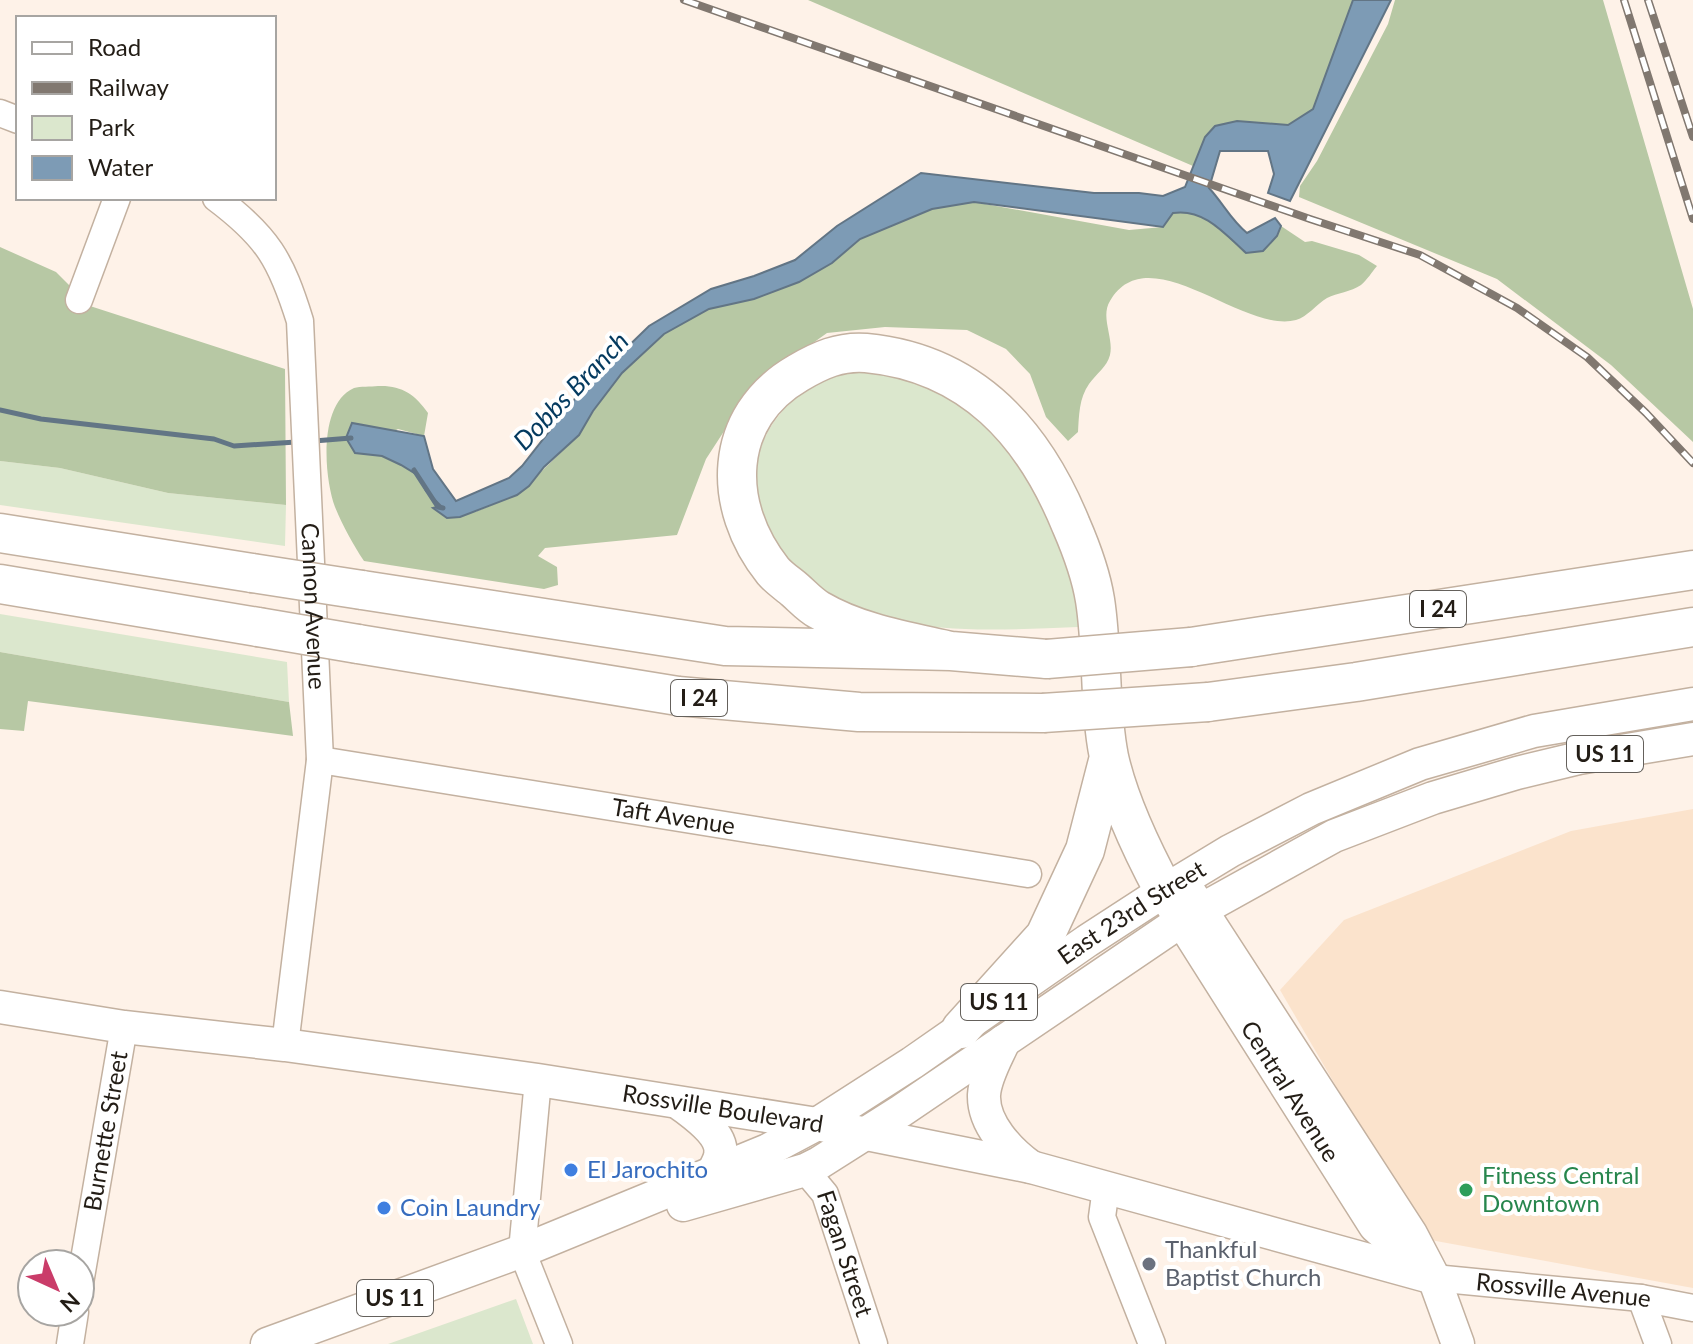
<svg xmlns="http://www.w3.org/2000/svg" width="1693" height="1344" viewBox="0 0 1693 1344" font-family="Lato,sans-serif">
  <style>
    .built { fill: #fbe3cc }
    .green { fill: #dbe7cd }
    .forest { fill: #b7c8a4 }
    .water { fill: #7d9bb5; stroke: #627585; stroke-width: 2 }
    .lines { fill: none; stroke-linecap: round; stroke-linejoin: round }
    .stream { stroke: #627585; stroke-width: 5 }
    .minor-casing { stroke: #c3b1a0; stroke-width: 29 }
    .major-casing { stroke: #c3b1a0; stroke-width: 35 }
    .highway-casing { stroke: #c3b1a0; stroke-width: 41 }
    .minor { stroke: #fff; stroke-width: 26 }
    .major { stroke: #fff; stroke-width: 32 }
    .highway { stroke: #fff; stroke-width: 38 }
    .rail-casing { stroke: #817870; stroke-width: 8 }
    .rail { stroke: #fff; stroke-width: 5; stroke-dasharray: 15; stroke-linecap: butt }
    .highway-bridge-casing { stroke: #c3b1a0; stroke-width: 41; stroke-linecap: butt }
    .highway-bridge { stroke: #fff; stroke-width: 38 }
    .shop-dot { fill: #3f7fe0; stroke: #fff; stroke-width: 3 }
    .leisure-dot { fill: #2e9e5b; stroke: #fff; stroke-width: 3 }
    .worship-dot { fill: #6b7280; stroke: #fff; stroke-width: 3 }
    .labels { text-anchor: middle; stroke-width: 8; stroke-linejoin: round; paint-order: stroke }
    .shield { fill: #fff; stroke: #65615c; stroke-width: 2 }
    .shield-label { font-size: 22px; font-weight: bold; fill: #231d16 }
    .street-label { font-size: 24px; fill: #231d16; stroke: #fff }
    .shop-label { font-size: 24px; fill: #366cbe; stroke: #fff; text-anchor: start }
    .leisure-label { font-size: 24px; fill: #27864d; stroke: #fff; text-anchor: start }
    .worship-label { font-size: 24px; fill: #5b616d; stroke: #fff; text-anchor: start }
    .water-label { font-size: 26px; font-style: italic; fill: #043a5f; stroke: #fff }
  </style>
  <rect width="100%" height="100%" fill="#fef2e8"/>
  <path class="built" d="M1693,809v479l-268,-49 -145,-249 64,-70 227,-89z"/>
  <path class="green" d="M865,371l47,10 42,20 42,35 16,18 32,53 31,83 3,37c-62,2 -125,7 -187,-7 -9,-2 -21,-3 -30,-6 -29,-12 -83,-52 -95,-81 -3,-7 -4,-17 -5,-24 -2,-9 -6,-20 -6,-30 2,-59 53,-105 110,-108z
    M0,461l60,7 108,25 118,12 -1,41 -285,-41z
    M0,614l287,48 2,40 -289,-50z
    M516,1299l17,45h-145z"/>
  <path class="forest" d="M808,0h545l-40,109 -25,16 -51,-4 -32,16 -12,29z
    M1395,0h208l90,309v133l-82,-77 -114,-86 -198,-82 1,-11 17,-25 71,-137z
    M974,202l155,28 34,-3 10,-14c31,-4 52,21 73,40l31,-17 4,-10 24,16 7,-1 47,14 18,11c-5,6 -10,14 -16,19 -10,7 -24,8 -34,13 -10,6 -20,19 -31,22 -54,14 -147,-85 -186,-19 -10,16 4,37 0,54 -3,12 -14,19 -21,29 -10,14 -10,32 -11,48l-10,9 -22,-24 -16,-43 -24,-25 -39,-19 -82,-3 -58,6 -73,52 -48,74 -29,76 -132,13 -7,8 19,11 1,18 -14,4 -180,-28c-12,-18 -21,-35 -29,-54 -11,-30 -17,-103 19,-119 6,-2 17,-1 24,-2 23,-1 37,8 50,27l-4,23 -26,-7 -44,24 28,3 19,9 18,11 7,15 16,15 -8,2 41,4 42,-17 62,-60 14,-24 29,-38 42,-39 45,-25 45,-10 78,-36 28,-24 75,-31z
    M0,247l56,25 34,34 195,63 1,136 -118,-12 -108,-25 -60,-7z
    M0,652l289,50 4,34 -265,-35 -4,30 -24,-2z"/>
  <path class="water" d="M1353,0h38l-101,201 -22,-8 6,-19 -6,-23h-48l-11,37c14,15 22,32 38,45l28,-15 6,8 -4,10 -14,15 -17,2c-21,-19 -42,-45 -73,-40l-10,14 -189,-25 -42,7 -72,30 -28,24 -33,19 -45,17 -45,10 -45,25 -42,39 -29,38 -14,24 -35,32 -15,19 -12,9 -57,22 -13,1 -14,-10 8,-2 -15,-15 -7,-15 -18,-11 -19,-9 -27,-3 -9,-15 6,-15 72,13 9,33 23,32 53,-23 13,-12 55,-70 72,-70 62,-37 43,-13 41,-16 42,-34 84,-53 173,20h45l24,3 22,-9 20,-50 10,-11 22,-5 51,4 25,-16z"/>
  <g class="lines">
    <path class="stream" d="M0,410l41,9 173,20 20,7 62,-4
      M314,441l37,-3
      M414,470l24,37 5,1"/>
    <defs>
      <g id="minor">
        <path d="M0,113l18,7"/>
        <path id="s1" d="M216,198c52,39 65,62 84,123l20,439 -35,285"/>
        <path d="M79,300l38,-102"/>
        <path id="s2" d="M320,760l708,114"/>
        <path d="M538,1080l-16,171 37,93"/>
        <path id="s3" d="M805,1170l20,24 49,150"/>
        <path d="M1106,1188l-4,29 50,127"/>
        <path id="s4" d="M1434,1278l207,20 52,10"/>
        <path id="s5" d="M80,1283l44,-256"/>
        <path d="M1641,1298l17,46"/>
        <path d="M70,1344l5,-32"/>
      </g>
      <g id="major">
        <path d="M1190,893l221,341 23,44 24,66"/>
        <path id="s6" d="M1171,904l204,322 42,37"/>
        <path id="s7" d="M0,1007l124,20 161,18 253,35 279,44 214,43 403,111"/>
        <path d="M1004,1041c-7,16 -19,36 -20,54 -1,29 25,56 47,72"/>
        <path d="M679,1103c15,12 46,31 41,53 -1,6 -5,12 -8,18"/>
        <path d="M683,1205l122,-35 14,-7 82,-52 280,-190 153,-85 99,-38 84,-25 62,-15 114,-19"/>
        <path id="s8" d="M267,1344l255,-93 246,-101 49,-26 95,-61 175,-122 77,-50 66,-40 81,-42 109,-45 114,-33 159,-27"/>
      </g>
      <path id="highway" d="M0,533l252,40
        M0,584l258,43
        M362,590l363,56 226,5 96,8
        M358,644l320,52 181,16 184,1
        M1191,647l502,-77
        M951,651c-44,-10 -93,-18 -132,-41 -9,-5 -16,-13 -24,-20 -7,-6 -16,-12 -22,-19 -52,-65 -51,-154 25,-198 22,-13 42,-22 68,-20 105,10 167,79 205,172 10,23 20,50 24,75 8,50 4,108 14,157 10,45 33,93 55,134
        M1208,702l148,-20 337,-55
        M961,1029l84,-93 40,-86 24,-93"/>
    </defs>
    <use href="#minor" class="minor-casing"/>
    <use href="#major" class="major-casing"/>
    <use href="#highway" class="highway-casing"/>
    <use href="#minor" class="minor"/>
    <use href="#major" class="major"/>
    <use href="#highway" class="highway"/>
    <defs>
      <path id="rail" d="M684,0l626,219 110,36 97,53 70,49 59,56 47,50
        M1624,0l69,219
        M1648,0l45,137"/>
    </defs>
    <use href="#rail" class="rail-casing"/>
    <use href="#rail" class="rail"/>
    <defs>
      <path id="highway-bridge" d="M252,573l110,17
        M258,627l100,17
        M1047,659l144,-12
        M1043,713l165,-11"/>
    </defs>
    <use href="#highway-bridge" class="highway-bridge-casing"/>
    <use href="#highway-bridge" class="highway-bridge"/>
  </g>
  <g class="shop-dot">
    <circle cx="571" cy="1170" r="8"/>
    <circle cx="384" cy="1208" r="8"/>
  </g>
  <circle class="leisure-dot" cx="1466" cy="1190" r="8"/>
  <circle class="worship-dot" cx="1149" cy="1264" r="8"/>
  <g class="labels">
    <g class="shield">
      <rect x="1410" y="591" width="56" height="36" rx="6"/>
      <rect x="671" y="680" width="56" height="36" rx="6"/>
      <rect x="1567" y="736" width="76" height="36" rx="6"/>
      <rect x="961" y="984" width="76" height="36" rx="6"/>
      <rect x="357" y="1280" width="76" height="36" rx="6"/>
    </g>
    <g class="shield-label">
      <text x="1438" y="617">I 24</text>
      <text x="699" y="706">I 24</text>
      <text x="1605" y="762">US 11</text>
      <text x="999" y="1010">US 11</text>
      <text x="395" y="1306">US 11</text>
    </g>
    <g class="street-label">
      <text dy="8" stroke="none"><textPath href="#s1" startOffset="438">Cannon Avenue</textPath></text>
      <text dy="8" stroke="none"><textPath href="#s2" startOffset="358">Taft Avenue</textPath></text>
      <text dy="8" stroke="none"><textPath href="#s8" startOffset="972">East 23rd Street</textPath></text>
      <text dy="8" stroke="none"><textPath href="#s6" startOffset="222">Central Avenue</textPath></text>
      <text dy="8" stroke="none"><textPath href="#s7" startOffset="730">Rossville Boulevard</textPath></text>
      <text dy="8" stroke="none"><textPath href="#s5" startOffset="154">Burnette Street</textPath></text>
      <text dy="8" stroke="none"><textPath href="#s3" startOffset="94">Fagan Street</textPath></text>
      <text dy="8" stroke="none"><textPath href="#s4" startOffset="130">Rossville Avenue</textPath></text>
    </g>
    <g class="shop-label">
      <text x="587" y="1178">El Jarochito</text>
      <text x="400" y="1216">Coin Laundry</text>
    </g>
    <g class="leisure-label">
      <text x="1482" y="1184">Fitness Central<tspan x="1482" dy="28">Downtown</tspan></text>
    </g>
    <g class="worship-label">
      <text x="1165" y="1258">Thankful<tspan x="1165" dy="28">Baptist Church</tspan></text>
    </g>
    <g class="water-label">
      <text transform="translate(571 391) rotate(-46)" y="9">Dobbs Branch</text>
    </g>
  </g>
  <rect x="16" y="16" width="260" height="184" fill="#ffffff" stroke="#a7a5a2" stroke-width="2"/>
  <rect x="32" y="42" width="40" height="12" fill="#ffffff" stroke="#a7a5a2" stroke-width="2"/>
  <text x="88" y="56" font-size="24" fill="#231d16">Road</text>
  <rect x="32" y="82" width="40" height="12" fill="#817870" stroke="#a7a5a2" stroke-width="2"/>
  <text x="88" y="96" font-size="24" fill="#231d16">Railway</text>
  <rect x="32" y="116" width="40" height="24" fill="#dbe7cd" stroke="#a7a5a2" stroke-width="2"/>
  <text x="88" y="136" font-size="24" fill="#231d16">Park</text>
  <rect x="32" y="156" width="40" height="24" fill="#7d9bb5" stroke="#a7a5a2" stroke-width="2"/>
  <text x="88" y="176" font-size="24" fill="#231d16">Water</text>
  <g transform="translate(56 1288) rotate(136)"><circle r="38" fill="#ffffff" stroke="#a7a5a2" stroke-width="2"/>
  <path d="M0-6L14 30L0 20L-14 30Z" fill="#ca3c69"/>
  <text y="-12" font-size="22" font-weight="bold" text-anchor="middle" fill="#231d16">N</text>
  </g>
</svg>
